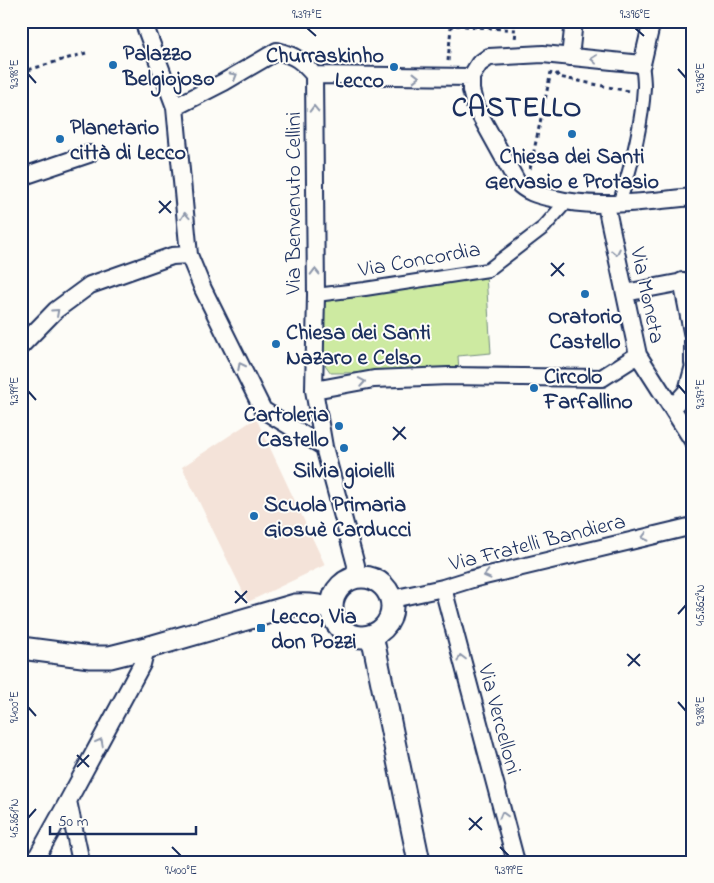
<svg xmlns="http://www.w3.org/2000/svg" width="714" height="883" viewBox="0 0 714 883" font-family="'Indie Flower',sans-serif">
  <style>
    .built { fill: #f4e3d9 }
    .green { fill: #cdeaa1; stroke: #748c80 }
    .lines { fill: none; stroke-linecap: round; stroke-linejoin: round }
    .pedestrian-casing { stroke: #1b2f5e; stroke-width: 16 }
    .minor-casing { stroke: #1b2f5e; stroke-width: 20 }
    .tertiary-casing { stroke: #1b2f5e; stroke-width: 25 }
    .path { stroke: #1b2f5e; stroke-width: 3; stroke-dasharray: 4 4; stroke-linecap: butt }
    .pedestrian { stroke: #fdfcf7; stroke-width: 12 }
    .minor { stroke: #fdfcf7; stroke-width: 16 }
    .tertiary { stroke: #fdfcf7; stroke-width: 21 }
    .oneway { stroke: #8c96aa }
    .ticks { fill: none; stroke: #1b2f5e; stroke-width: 2 }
    .poi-dot { fill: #1f6fb2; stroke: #fdfcf7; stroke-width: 2 }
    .labels { text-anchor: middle; stroke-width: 4; stroke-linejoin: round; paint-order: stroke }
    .poi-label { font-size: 22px; font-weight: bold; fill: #1b2f5e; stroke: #fdfcf7; text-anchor: start }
    .street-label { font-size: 22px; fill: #1b2f5e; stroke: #fdfcf7 }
    .district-label { font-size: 28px; font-weight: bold; letter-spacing: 1px; fill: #1b2f5e; stroke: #fdfcf7 }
    .neatline { fill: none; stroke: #1b2f5e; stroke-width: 2 }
    .ticks-label { font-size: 12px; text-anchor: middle; fill: #1b2f5e }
  </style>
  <rect width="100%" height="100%" fill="#fdfcf7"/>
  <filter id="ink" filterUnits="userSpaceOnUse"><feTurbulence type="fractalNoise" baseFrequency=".02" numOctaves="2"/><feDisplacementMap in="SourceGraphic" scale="10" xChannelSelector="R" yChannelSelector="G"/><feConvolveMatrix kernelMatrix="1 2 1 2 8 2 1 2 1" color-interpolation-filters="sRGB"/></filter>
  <g filter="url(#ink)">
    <path class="built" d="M256,418l69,147 -77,37 -66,-135z"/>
    <path class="green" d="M486,275l5,78 -33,3 1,16 -128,1 -13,-18v-57z"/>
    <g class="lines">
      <defs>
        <path id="pedestrian" d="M619,204c12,-36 23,-79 25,-117 0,-8 -1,-16 -2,-23
          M316,295l49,-6 123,-19 56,-43 22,-25"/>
        <path id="minor" d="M143,21l32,86 14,148 14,34 60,121 61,37
          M652,21l-10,43 -99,-10 -54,3 -10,7 -8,13v13l4,16 42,76c9,10 20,13 34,16 46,12 95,3 142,-1
          M570,57l4,-36
          M314,75l2,220 -2,95 10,57 32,118 -1,12
          M175,107l49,-25 53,-31c19,5 24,9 37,24l157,2
          M21,177l68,-23
          M606,205l32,150 55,86
          M682,281l11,56v26
          M625,293l68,-13
          M21,346l35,-36 34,-25 82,-29 17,-1
          M314,390l60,-11 75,-3 153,2 36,-23
          M672,408l15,-17 6,-22
          M443,588l73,274
          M392,599l51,-11 29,-9 221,-53
          M68,801l13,61
          M34,862l34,-61 74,-137 4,-16"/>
        <path id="tertiary" d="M332 607a30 30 0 1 1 60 0a30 30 0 1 1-60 0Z
          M372,635l47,227
          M21,648l69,9h20l36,-9 149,-43c14,-1 24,0 37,4"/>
      </defs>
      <use href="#pedestrian" class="pedestrian-casing"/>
      <use href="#minor" class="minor-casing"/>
      <use href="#tertiary" class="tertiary-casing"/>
      <path class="path" d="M448,61l3,-34 2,-2 63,5 -1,10
        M21,72l65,-19
        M556,73l3,4 69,14
        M530,169l21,-97"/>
      <use href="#pedestrian" class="pedestrian"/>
      <use href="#minor" class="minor"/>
      <use href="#tertiary" class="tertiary"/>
    </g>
    <defs><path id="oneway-chevron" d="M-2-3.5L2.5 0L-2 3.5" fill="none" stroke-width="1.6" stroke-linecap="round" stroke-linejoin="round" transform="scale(1.25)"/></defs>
    <g class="oneway">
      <use href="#oneway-chevron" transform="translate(594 59) rotate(-174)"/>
      <use href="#oneway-chevron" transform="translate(234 76) rotate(-30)"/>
      <use href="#oneway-chevron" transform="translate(416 77)"/>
      <use href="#oneway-chevron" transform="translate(314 109) rotate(-91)"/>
      <use href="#oneway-chevron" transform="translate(185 216) rotate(-95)"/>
      <use href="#oneway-chevron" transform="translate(616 252) rotate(78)"/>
      <use href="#oneway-chevron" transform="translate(315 272) rotate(-91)"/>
      <use href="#oneway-chevron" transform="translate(56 312) rotate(-42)"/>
      <use href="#oneway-chevron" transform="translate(241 366) rotate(-117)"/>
      <use href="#oneway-chevron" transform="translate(362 382) rotate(-10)"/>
      <use href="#oneway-chevron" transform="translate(645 537) rotate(166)"/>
      <use href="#oneway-chevron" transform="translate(487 575) rotate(166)"/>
      <use href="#oneway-chevron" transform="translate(461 658) rotate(-105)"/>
      <use href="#oneway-chevron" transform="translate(100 742) rotate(-62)"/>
      <use href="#oneway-chevron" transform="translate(503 815) rotate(-105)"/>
    </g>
  </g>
  <path class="ticks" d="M307,28l9,8M635,28l9,8M678,69l8,9M28,74l8,9M159,201l12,12M159,213l12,-12M551,263l13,13M551,276l13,-13M678,385l8,9M28,391l8,9M393,427l13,12M393,440l12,-13M235,591l12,12M235,603l12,-12M678,614l8,-9M627,654l13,12M628,666l12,-12M678,702l8,9M28,707l8,9M77,755l12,12M77,767l12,-12M28,818l8,-9M469,818l13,12M469,830l13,-13M172,847l9,9M500,847l9,9"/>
  <g class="poi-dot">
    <circle cx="113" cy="65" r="5"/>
    <circle cx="394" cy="67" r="5"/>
    <circle cx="572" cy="134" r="5"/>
    <circle cx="60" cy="139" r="5"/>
    <circle cx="585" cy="294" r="5"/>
    <circle cx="276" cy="344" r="5"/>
    <circle cx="534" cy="388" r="5"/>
    <circle cx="339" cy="426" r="5"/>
    <circle cx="344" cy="448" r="5"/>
    <circle cx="254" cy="516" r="5"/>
    <rect x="256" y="623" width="10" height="10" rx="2.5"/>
  </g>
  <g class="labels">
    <g class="poi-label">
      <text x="123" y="60">Palazzo<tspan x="123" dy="25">Belgiojoso</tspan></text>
      <text x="384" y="62" text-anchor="end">Churraskinho<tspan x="384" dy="25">Lecco</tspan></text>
      <text x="70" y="134">Planetario<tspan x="70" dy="25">città di Lecco</tspan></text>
      <text x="572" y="163" text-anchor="middle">Chiesa dei Santi<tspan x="572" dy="25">Gervasio e Protasio</tspan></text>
      <text x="585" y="323" text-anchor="middle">Oratorio<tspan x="585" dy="25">Castello</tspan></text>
      <text x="286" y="339">Chiesa dei Santi<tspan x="286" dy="25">Nazaro e Celso</tspan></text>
      <text x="544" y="383">Circolo<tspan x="544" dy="25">Farfallino</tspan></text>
      <text x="329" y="421" text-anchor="end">Cartoleria<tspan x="329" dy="25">Castello</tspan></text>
      <text x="344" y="477" text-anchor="middle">Silvia gioielli</text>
      <text x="264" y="511">Scuola Primaria<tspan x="264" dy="25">Giosuè Carducci</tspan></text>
      <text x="271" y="623">Lecco, Via<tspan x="271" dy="25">don Pozzi</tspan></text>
    </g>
    <g class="street-label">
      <text transform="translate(292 203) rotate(-90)" y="8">Via Benvenuto Cellini</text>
      <text transform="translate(419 258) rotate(-10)" y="8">Via Concordia</text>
      <text transform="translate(649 295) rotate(78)" y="8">Via Moneta</text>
      <text transform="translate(537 541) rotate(-14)" y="8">Via Fratelli Bandiera</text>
      <text transform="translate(501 719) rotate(75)" y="8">Via Vercelloni</text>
    </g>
    <g class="district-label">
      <text x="517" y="116">CASTELLO</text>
    </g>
  </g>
  <rect width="714" height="883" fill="none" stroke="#fdfcf7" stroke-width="55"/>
  <path d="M50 826v8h146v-8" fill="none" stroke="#1b2f5e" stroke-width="2.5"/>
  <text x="58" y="826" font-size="15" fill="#1b2f5e" stroke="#fdfcf7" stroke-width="4" paint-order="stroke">50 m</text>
  <rect x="28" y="28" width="658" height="828" class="neatline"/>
  <g class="ticks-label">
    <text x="307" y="18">9.397°E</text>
    <text x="635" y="18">9.396°E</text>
    <text transform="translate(14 74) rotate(-90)" y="4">9.398°E</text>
    <text transform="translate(700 78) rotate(-90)" y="4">9.396°E</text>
    <text transform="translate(14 391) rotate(-90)" y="4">9.399°E</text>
    <text transform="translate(700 394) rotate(-90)" y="4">9.397°E</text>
    <text transform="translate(700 605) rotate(-90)" y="4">45.862°N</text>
    <text transform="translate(14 707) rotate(-90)" y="4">9.400°E</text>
    <text transform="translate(700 711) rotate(-90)" y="4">9.398°E</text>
    <text transform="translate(14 818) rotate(-90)" y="4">45.861°N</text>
    <text x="181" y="874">9.400°E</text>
    <text x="509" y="874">9.399°E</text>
  </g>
</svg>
